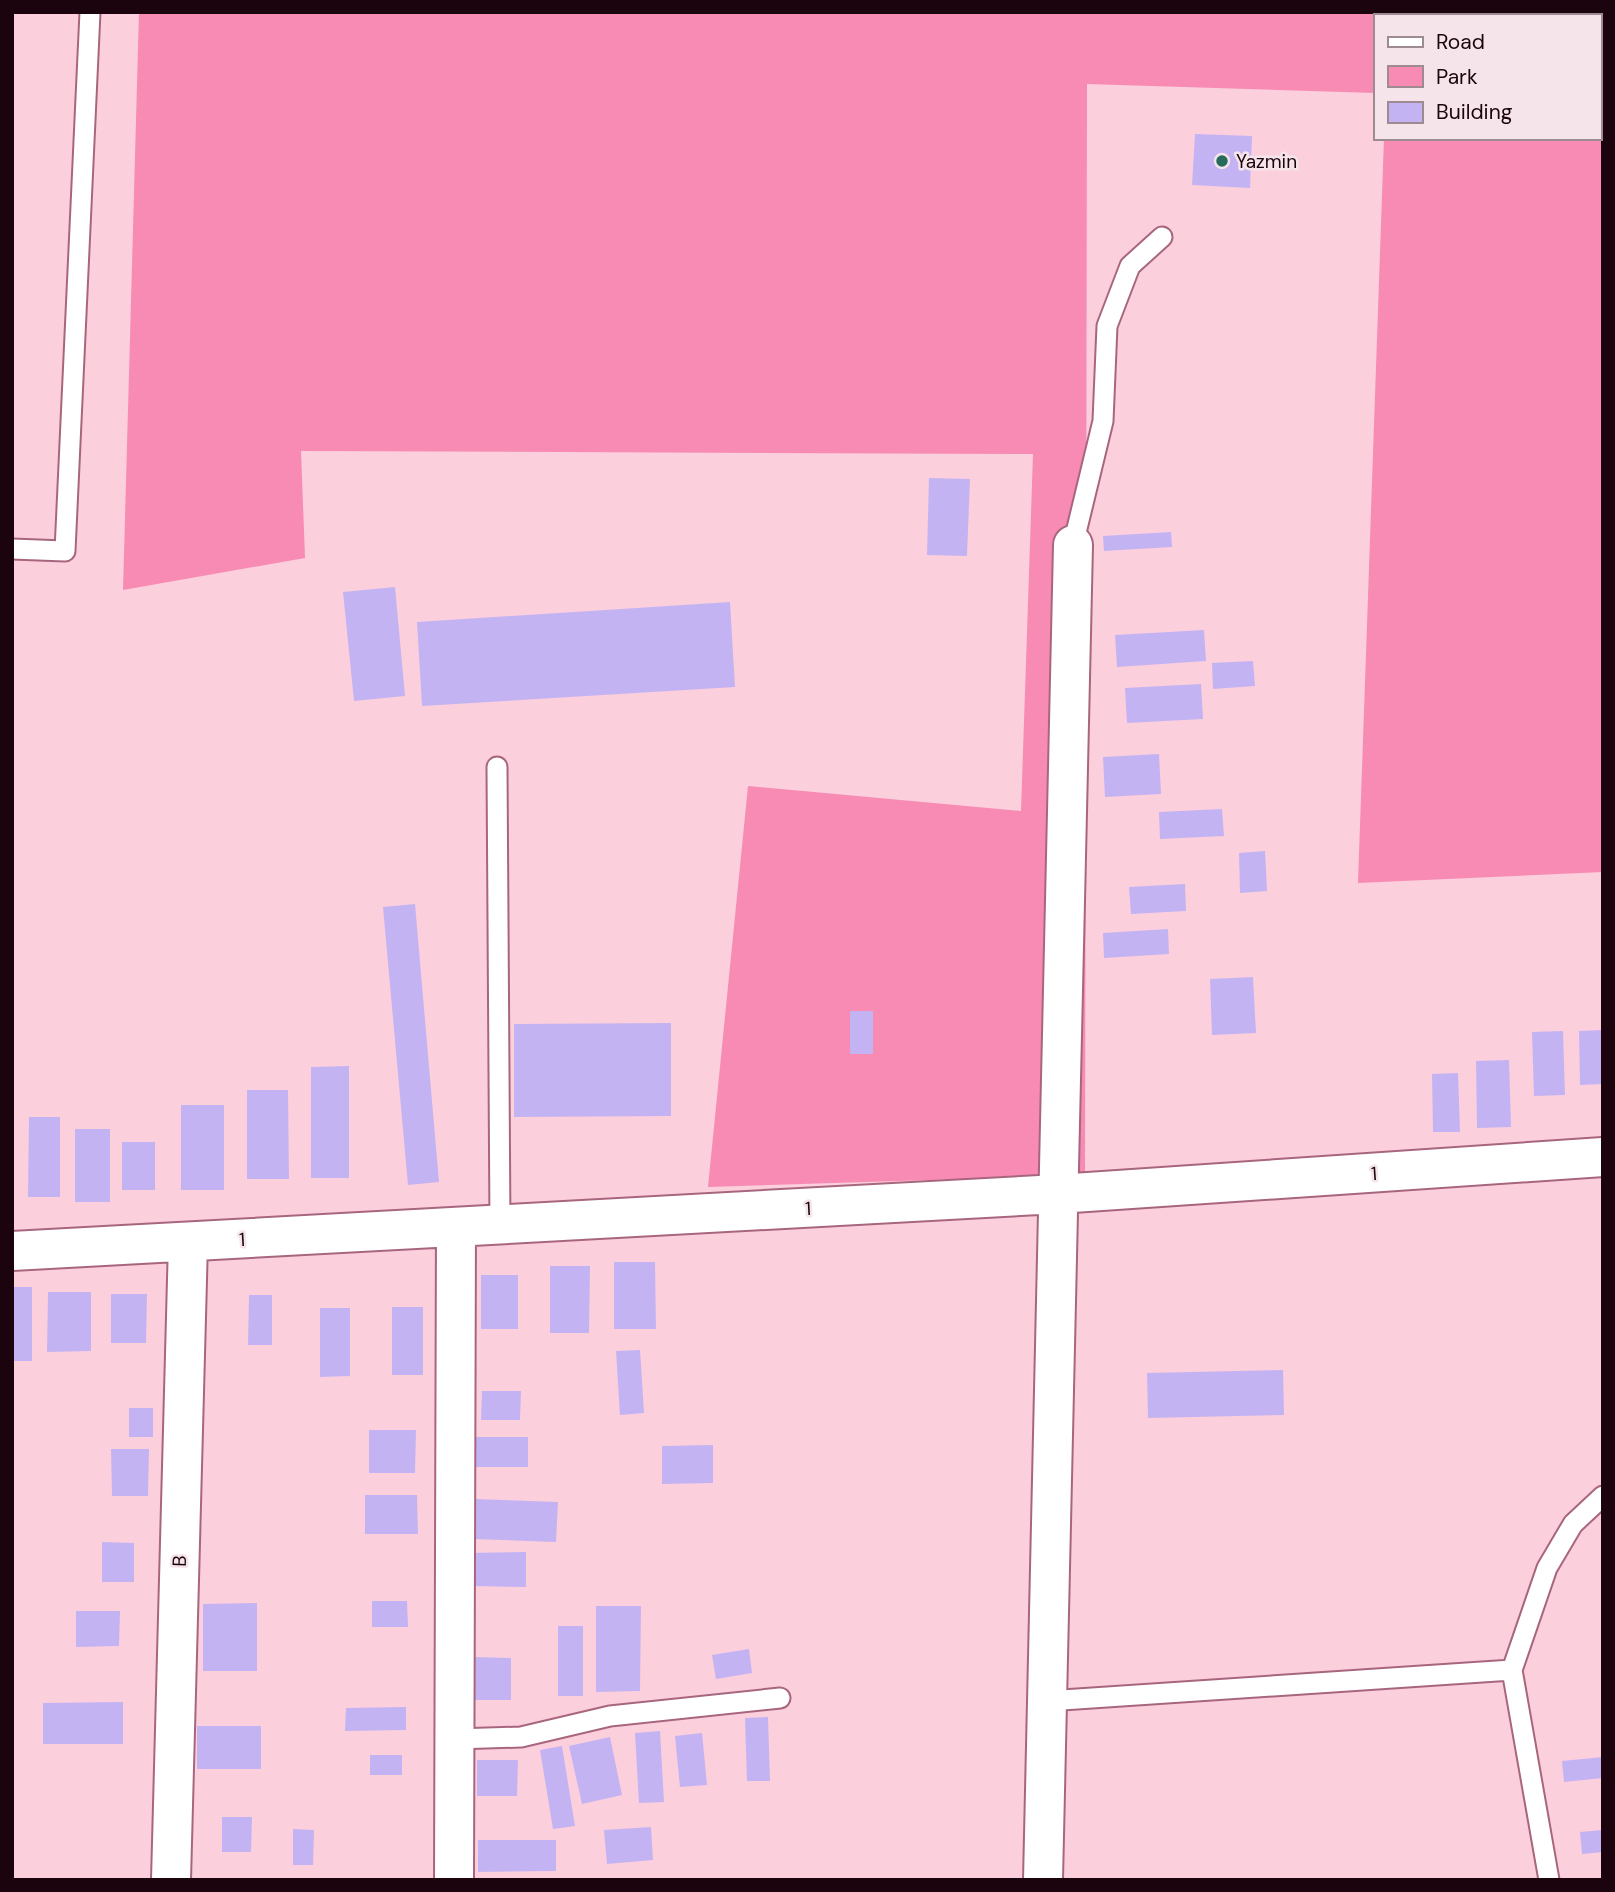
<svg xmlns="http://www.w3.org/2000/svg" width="1615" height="1892" viewBox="0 0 1615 1892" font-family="'DM Sans',sans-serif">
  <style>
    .green { fill: #f78bb4 }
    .building { fill: #c4b3f2 }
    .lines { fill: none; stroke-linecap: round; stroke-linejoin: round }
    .service-casing { stroke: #a8667e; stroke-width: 23 }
    .minor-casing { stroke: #a8667e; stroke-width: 42 }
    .service { stroke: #fff; stroke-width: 19 }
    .minor { stroke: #fff; stroke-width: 38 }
    .poi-dot { fill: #276b5c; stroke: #f5e5ea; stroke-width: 2.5 }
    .labels { text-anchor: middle; stroke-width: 5; stroke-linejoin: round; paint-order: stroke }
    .poi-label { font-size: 19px; fill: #1b040d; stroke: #f5e5ea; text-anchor: start }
    .street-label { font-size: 19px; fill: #1b040d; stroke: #f5e5ea }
  </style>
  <rect width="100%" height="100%" fill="#fccfdd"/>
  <path class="green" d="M139,12h1464v860l-245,11 26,-745h215v-122h-224v77l-288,-9 -2,1091 -377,12 40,-401 273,25 12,-357 -732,-3 4,107 -182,32z"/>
  <path class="building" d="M1195,134l57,2 -2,52 -58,-3z
    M929,478l41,1 -3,77 -40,-1z
    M1171,532l1,15 -68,4 -1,-15z
    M395,587l10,109 -51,5 -11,-109z
    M730,602l5,85 -313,19 -5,-84z
    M1204,630l2,31 -89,6 -2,-32z
    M1253,661l2,25 -42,3 -1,-26z
    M1201,684l2,35 -76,4 -2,-35z
    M1159,754l2,40 -56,3 -2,-40z
    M1222,809l2,27 -64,3 -1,-27z
    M1265,851l2,40 -27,2 -1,-40z
    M1185,884l1,27 -55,3 -2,-27z
    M415,904l24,278 -31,3 -25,-278z
    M1168,929l1,25 -65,4 -1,-25z
    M1253,977l3,56 -44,2 -2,-56z
    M850,1011h23v43h-23z
    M671,1023v93l-157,1v-93z
    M1603,1030v54l-23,1 -1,-54z
    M1563,1031l2,64 -31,1 -2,-64z
    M1509,1060l2,67 -34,1 -1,-67z
    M349,1066v112h-38v-111z
    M1458,1073l2,59h-27l-1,-58z
    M247,1090h41l1,89h-42z
    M181,1105h43v85h-43z
    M29,1117h31v80h-32z
    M75,1129h35v73h-35z
    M122,1142h33v48h-33z
    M614,1262h41l1,67h-42z
    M550,1266h40l-1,67h-39z
    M481,1275h37v54h-37z
    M12,1287h20v74h-20z
    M48,1292h43v59l-44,1z
    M111,1294h36l-1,49h-35z
    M249,1295h23v50h-24z
    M392,1307h31v68h-31z
    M320,1308h30v68l-30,1z
    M640,1350l4,63 -24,2 -4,-64z
    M1283,1370l1,45 -136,3 -1,-45z
    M482,1391h39l-1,29h-39z
    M129,1408h24v29h-24z
    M369,1430h47l-1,43h-46z
    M474,1437h54v30h-55z
    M713,1445v38l-51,1v-38z
    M111,1449h38l-1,47h-36z
    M365,1495h52l1,39h-53z
    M474,1499l84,3 -2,40 -84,-3z
    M102,1542l32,1v39h-32z
    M526,1552v35l-58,-1 -1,-33z
    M372,1601h35l1,26h-36z
    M257,1603v68h-54v-67z
    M596,1606h45l-1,85 -44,1z
    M76,1611h44l-1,35 -43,1z
    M558,1626h25v70h-25z
    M749,1649l3,24 -36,6 -4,-24z
    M475,1657l36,1v42h-36z
    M123,1702v42h-80v-41z
    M406,1707v23l-61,1 1,-23z
    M768,1717l2,64h-23l-2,-63z
    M197,1726h64v43h-64z
    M660,1731l4,71 -25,1 -4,-70z
    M702,1733l5,52 -27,2 -5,-51z
    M610,1737l12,58 -40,9 -13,-58z
    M562,1746l13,80 -22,3 -13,-79z
    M370,1755h32v20h-32z
    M1603,1757v21l-39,4 -2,-21z
    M477,1760h41l-1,36h-40z
    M222,1817h30l-1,35h-29z
    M651,1827l2,33 -46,4 -3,-34z
    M293,1829l21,1 -1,35h-20z
    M1603,1830v22l-21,2 -2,-22z
    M478,1840h78v31l-78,1z"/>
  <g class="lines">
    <defs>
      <path id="service" d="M1073,545l30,-124 4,-95 23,-60 32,-29
        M12,549l53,2 25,-539
        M497,767l3,459
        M1512,1670l35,-102 26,-44 30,-28
        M1047,1701l465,-31 37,210
        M455,1739l66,-2 89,-21 170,-18"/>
      <path id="minor" d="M12,1251l1046,-57 545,-37
        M171,1880l17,-638
        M454,1880l2,-651
        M1043,1880l30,-1335"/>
    </defs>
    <use href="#service" class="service-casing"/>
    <use href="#minor" class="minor-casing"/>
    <use href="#service" class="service"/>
    <use href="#minor" class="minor"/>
  </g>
  <circle class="poi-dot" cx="1222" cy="161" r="7"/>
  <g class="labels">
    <g class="poi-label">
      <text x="1236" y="168">Yazmin</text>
    </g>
    <g class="street-label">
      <text transform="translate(1374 1173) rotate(-4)" y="7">1</text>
      <text transform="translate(808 1208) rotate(-3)" y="7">1</text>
      <text transform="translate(242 1239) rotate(-3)" y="7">1</text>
      <text transform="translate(179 1561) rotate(-88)" y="7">B</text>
    </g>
  </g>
  <rect width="1615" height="1892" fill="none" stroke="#1b040d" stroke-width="28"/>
  <rect x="1374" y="14" width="228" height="126" fill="#f5e5ea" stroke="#9e8b92" stroke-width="2"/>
  <rect x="1388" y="37" width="35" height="10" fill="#ffffff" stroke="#9e8b92" stroke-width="2"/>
  <text x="1436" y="49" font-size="21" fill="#1b040d">Road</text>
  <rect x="1388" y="66" width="35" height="21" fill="#f78bb4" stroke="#9e8b92" stroke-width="2"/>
  <text x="1436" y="84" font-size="21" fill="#1b040d">Park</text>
  <rect x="1388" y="102" width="35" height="21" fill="#c4b3f2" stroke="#9e8b92" stroke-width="2"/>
  <text x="1436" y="119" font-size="21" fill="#1b040d">Building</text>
</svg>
